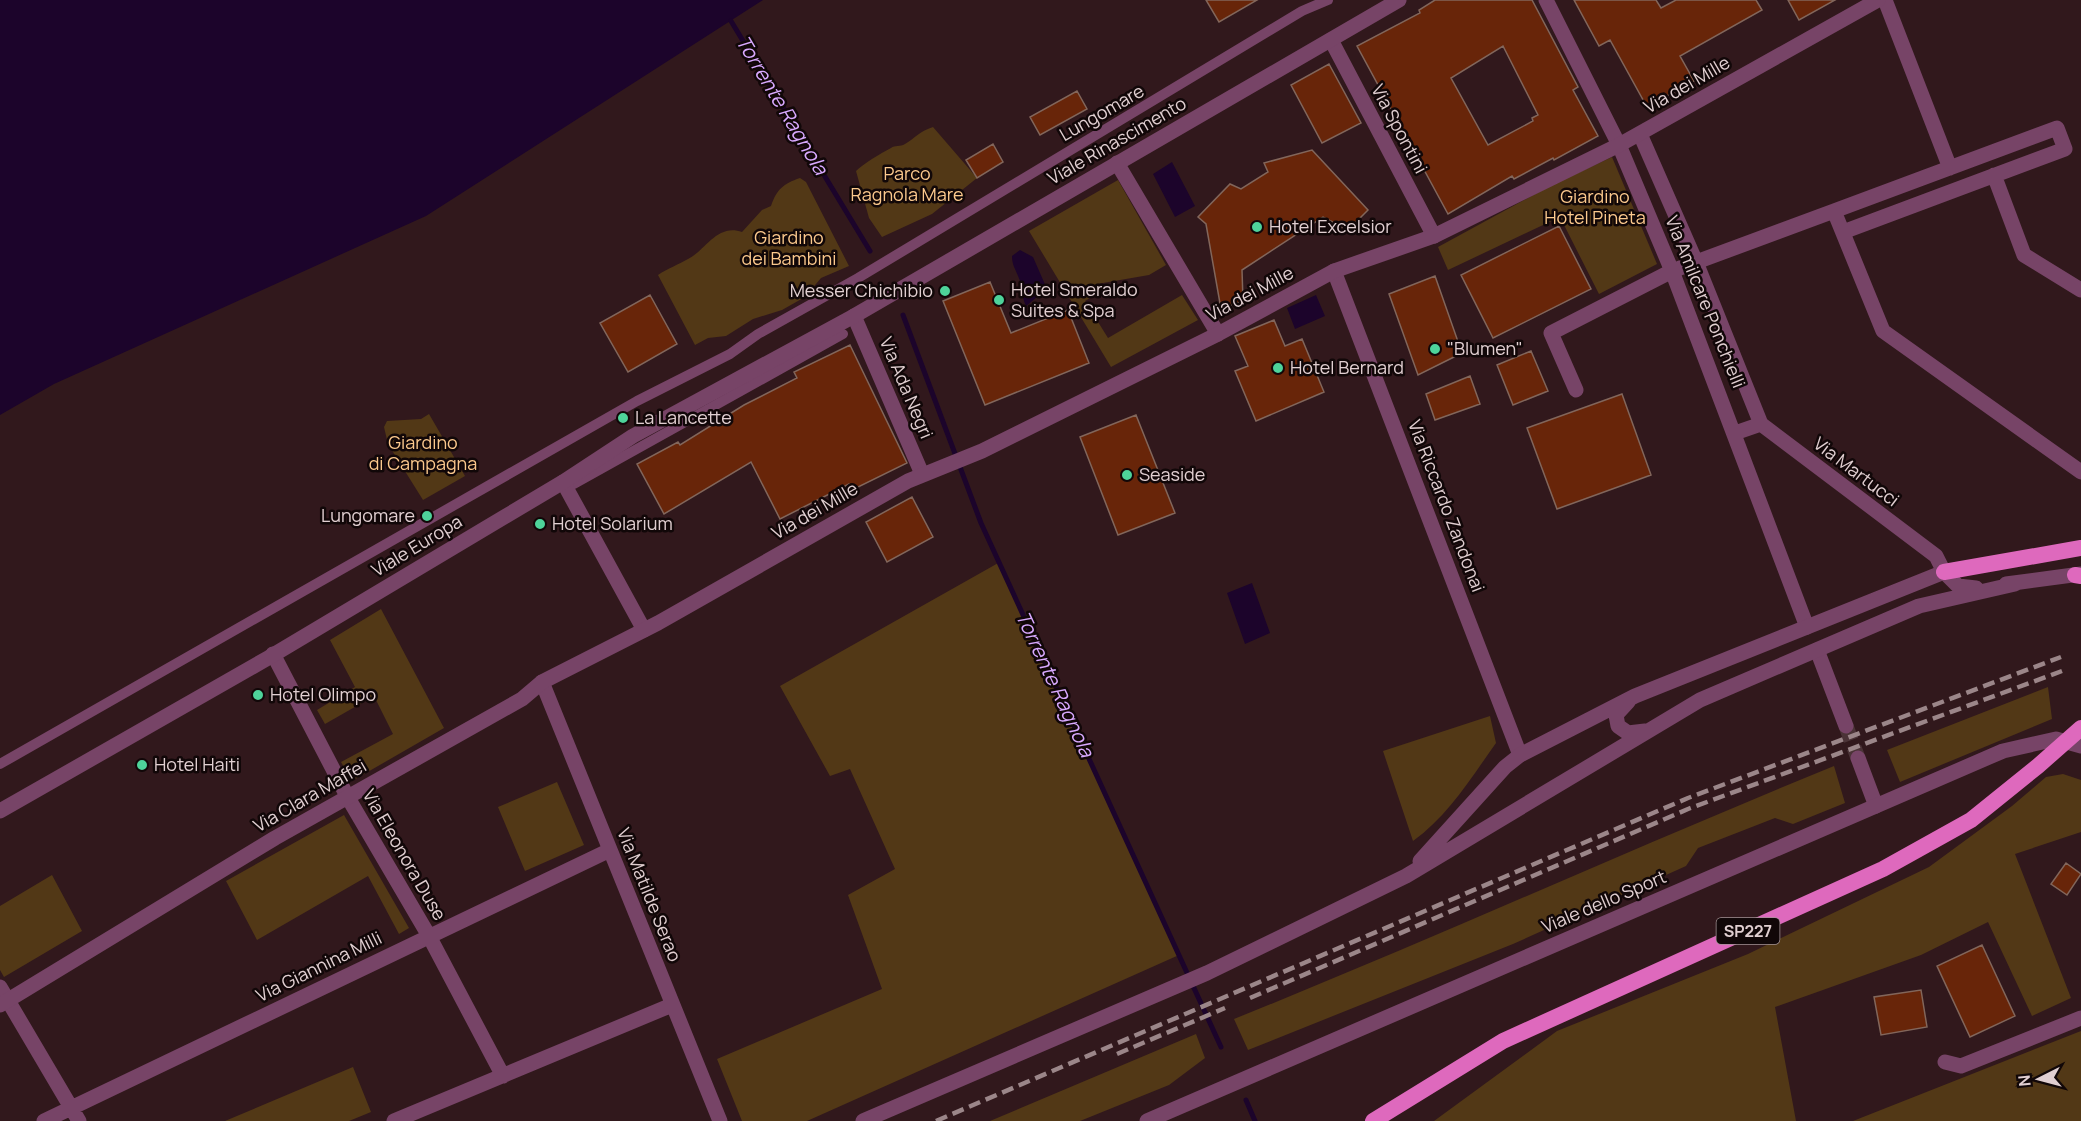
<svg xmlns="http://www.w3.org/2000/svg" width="2081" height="1121" viewBox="0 0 2081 1121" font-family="Manrope,sans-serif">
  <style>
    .green { fill: #523816 }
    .water { fill: #1c042b }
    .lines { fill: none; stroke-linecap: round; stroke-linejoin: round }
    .stream { stroke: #1c042b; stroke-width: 5 }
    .building { fill: #682509; stroke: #82665b; stroke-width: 1.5; fill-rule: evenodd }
    .minor-tunnel { stroke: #4b3337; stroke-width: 15; stroke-dasharray: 15 8; stroke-linecap: butt }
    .pedestrian { stroke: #774467; stroke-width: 10 }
    .minor { stroke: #774467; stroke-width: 15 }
    .tertiary { stroke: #774467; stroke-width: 15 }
    .trunk { stroke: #de69bd; stroke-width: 16 }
    .rail { stroke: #9b8689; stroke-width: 4.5; stroke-dasharray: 12 6; stroke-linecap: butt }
    .poi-dot { fill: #4ed39a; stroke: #110708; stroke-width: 2 }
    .labels { text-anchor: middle; stroke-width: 5; stroke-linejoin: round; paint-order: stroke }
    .shield { fill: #110708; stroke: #a39395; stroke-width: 1.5 }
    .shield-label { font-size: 16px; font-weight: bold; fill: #e1cfd1 }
    .street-label { font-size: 18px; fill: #e1cfd1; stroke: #110708 }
    .park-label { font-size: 18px; fill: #fcc98d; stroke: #110708 }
    .poi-label { font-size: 18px; fill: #e1cfd1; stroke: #110708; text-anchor: start }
    .water-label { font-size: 20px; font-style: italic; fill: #d9a9ff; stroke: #110708 }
  </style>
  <rect width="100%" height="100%" fill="#31181c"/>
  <path class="green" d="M933,127l44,51 -45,36 -50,23 -13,-19 -13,-47c7,-7 25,-18 35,-23 4,-3 9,-1 14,-4 10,-6 15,-13 28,-17z
    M1612,157l45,107 -58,30 -39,-77 -112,53 -10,-23 112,-61z
    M800,178l6,4 43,84 -28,12 -16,19 -23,13 -29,9 -27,17 -18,2 -13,7 -37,-70c10,-7 20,-10 30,-16 17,-8 29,-36 54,-27l20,-22 9,-4c6,-17 12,-22 29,-28z
    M1118,180l48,85 -17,10 -52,9 3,8 -15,9 23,37 74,-43 16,25 -87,47 -82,-136z
    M429,414l36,62 -42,24 -35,-56 -4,-17 3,-6 34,-2z
    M1000,562l179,393 -372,166h-65l-25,-62 165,-70 -34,-94 47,-26 -45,-100 -20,7 -50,-90z
    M381,609l63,119 -92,53 -11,-19 52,-28 -19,-38 -49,28 -8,-14 38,-23 -25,-47z
    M2048,687l4,32 -152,63 -13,-32z
    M1490,716l6,27c-25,35 -48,73 -83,98l-30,-90z
    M1834,766l11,37 -52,21 -18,-6 -77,30 -12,18 -173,78 -265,106 -14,-31c201,-81 399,-171 600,-253z
    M2063,774l18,6v52l-66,22 56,144 -39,18 -44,-94 -67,33 -146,52 21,114h-362l123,-90 191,-77 181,-87 83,-61 34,-29z
    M557,782l27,63 -59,26 -27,-64z
    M344,815l65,113 -10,6 -31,-58 -111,64 -31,-59z
    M52,875l30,56 -78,46 -4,-7v-64z
    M2081,1031v90h-228z
    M1196,1034l9,24 -36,27 -89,36h-90z
    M353,1067l18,45 -22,9h-124z"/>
  <path class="water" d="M0,0h763l-337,216 -372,168 -54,31z
    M1172,162l23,44 -20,11 -22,-43z
    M1020,250l13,7 14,32 -21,17c-5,-10 -3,-20 -8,-30 -3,-8 -6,-11 -6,-20z
    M1316,295l9,21 -30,13 -8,-21z
    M1252,583l18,50 -25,11 -18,-51z"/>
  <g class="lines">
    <path class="stream" d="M731,21l139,230
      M903,315l78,208 240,524
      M1246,1100l9,21"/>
  </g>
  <path class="building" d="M1206,0h51l-38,22z
    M1435,0h97l46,87 -5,3 25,46 -44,24 -1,-2 -39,21 -2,-3 -64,38 -91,-168 63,-33 -1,-3zM1503,46l35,69 -6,3 1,3 -45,24 -37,-67z
    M1574,0h82l5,8 15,-8h80l6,10 -82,46 14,25 -47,26 -37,-67 -11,6z
    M1788,0h47l-36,20z
    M1329,64l32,59 -39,20 -31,-58z
    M1077,91l10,18 -47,26 -10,-18z
    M993,144l10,18 -26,16 -11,-18z
    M1312,150l56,60 -20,20 -25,-13 -81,53 1,31 -22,8 -15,-85 -8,-7 32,-33 11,5 27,-17 -4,-9z
    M1559,226l32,63 -98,49 -32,-63z
    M1435,276l27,77 -44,22 -29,-81z
    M990,282l21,51 57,-23 21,53 -104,42 -42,-104z
    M650,295l27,49 -49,28 -28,-49z
    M1274,320l11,26 17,-7 22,53 -68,29 -21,-50 13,-5 -13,-30z
    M850,345l57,118 -55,27 -3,-6 -69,35 -29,-57 -87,52 -27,-50 41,-22 2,3 64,-40 53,-27 -3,-6z
    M1531,351l17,40 -35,14 -16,-40z
    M1470,376l10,28 -45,16 -9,-26z
    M1622,394l29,81 -94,34 -30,-81z
    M1136,415l39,98 -57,22 -38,-98z
    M912,497l21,40 -46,25 -21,-40z
    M2066,863l15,11 -14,21 -16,-11z
    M1982,945l33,71 -45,21 -33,-71z
    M1921,990l6,37 -46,8 -7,-38z"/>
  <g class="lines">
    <path class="minor-tunnel" d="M1846,726l12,32"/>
    <path class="pedestrian" d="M574,484l269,-150
      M0,764l637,-363 93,-47 28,-20 100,-56 444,-267 26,-11"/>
    <path class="minor" d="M1546,0l73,145 53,126 135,356
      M1885,0l65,168
      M1331,40l103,196
      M1640,134l56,128 65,162
      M1117,163l101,171
      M1994,175l30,80 57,35
      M1834,211l223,-83 8,21 -222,83
      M1334,271l186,484
      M854,316l68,158
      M1576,390l-25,-57 121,-62 162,-60 49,120 198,141
      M1735,433l26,-9 175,132 8,16
      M563,482l81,148
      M1817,650l29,76
      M273,654l74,142 82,140 74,140
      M542,682l178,439
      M1858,758l18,48
      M0,987l79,134
      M1945,1062l16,4 120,-48
      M44,1121l566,-271
      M394,1121l278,-116"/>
    <path class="tertiary" d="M1944,572l14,14 18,2
      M2006,584l75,-10
      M1628,702l-12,13 2,11 10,7 17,-2
      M0,811l268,-153 295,-176 70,-46 221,-120 545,-316
      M1420,861l85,-94 15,-12 115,-59 309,-124
      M0,1005l275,-167 247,-139 20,-17 116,-59 250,-142 74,-30 236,-117 116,-63 100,-35 185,-91 259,-145
      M863,1121l344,-148 199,-97 294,-176 219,-94 96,-22
      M1147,1121l856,-370 53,-12 25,7"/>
    <path class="trunk" d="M1944,572l137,-24
      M2075,575l6,1
      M1373,1121l130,-80 380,-172 88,-49 67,-54 43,-38"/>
    <path class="rail" d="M1250,998l438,-189 374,-138
      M1117,1054l108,-46
      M936,1121l752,-323 373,-141"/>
  </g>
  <g class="poi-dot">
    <circle cx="1257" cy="227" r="6"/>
    <circle cx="945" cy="291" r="6"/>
    <circle cx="999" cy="300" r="6"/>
    <circle cx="1435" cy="349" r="6"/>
    <circle cx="1278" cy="368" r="6"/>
    <circle cx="623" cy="418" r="6"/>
    <circle cx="1127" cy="475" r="6"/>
    <circle cx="427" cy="516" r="6"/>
    <circle cx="540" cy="524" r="6"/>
    <circle cx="258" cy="695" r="6"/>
    <circle cx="142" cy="765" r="6"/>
  </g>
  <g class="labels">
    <rect class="shield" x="1716.5" y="918" width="63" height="26" rx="4.5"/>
    <g class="shield-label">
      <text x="1748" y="937">SP227</text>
    </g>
    <g class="street-label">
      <text transform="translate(1687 85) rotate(-30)" y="6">Via dei Mille</text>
      <text transform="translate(1102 113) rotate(-30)" y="6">Lungomare</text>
      <text transform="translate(1399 129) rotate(62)" y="6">Via Spontini</text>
      <text transform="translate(1117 141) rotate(-30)" y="6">Viale Rinascimento</text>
      <text transform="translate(1250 294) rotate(-28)" y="6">Via dei Mille</text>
      <text transform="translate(1705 302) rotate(68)" y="6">Via Amilcare Ponchielli</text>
      <text transform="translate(906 388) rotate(67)" y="6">Via Ada Negri</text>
      <text transform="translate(1856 472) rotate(37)" y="6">Via Martucci</text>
      <text transform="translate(1446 506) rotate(69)" y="6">Via Riccardo Zandonai</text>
      <text transform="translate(815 511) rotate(-30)" y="6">Via dei Mille</text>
      <text transform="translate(417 546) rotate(-31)" y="6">Viale Europa</text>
      <text transform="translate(310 796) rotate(-30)" y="6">Via Clara Maffei</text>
      <text transform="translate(404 855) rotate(60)" y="6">Via Eleonora Duse</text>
      <text transform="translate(649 895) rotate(68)" y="6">Via Matilde Serao</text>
      <text transform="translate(1604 902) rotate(-23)" y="6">Viale dello Sport</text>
      <text transform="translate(319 967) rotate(-26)" y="6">Via Giannina Milli</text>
    </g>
    <g class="park-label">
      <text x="907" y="180">Parco<tspan x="907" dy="21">Ragnola Mare</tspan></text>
      <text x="1595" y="203">Giardino<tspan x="1595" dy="21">Hotel Pineta</tspan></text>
      <text x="789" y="244">Giardino<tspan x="789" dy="21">dei Bambini</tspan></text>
      <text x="423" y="449">Giardino<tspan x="423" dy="21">di Campagna</tspan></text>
    </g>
    <g class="poi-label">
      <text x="1269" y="233">Hotel Excelsior</text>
      <text x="1011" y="296">Hotel Smeraldo<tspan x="1011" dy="21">Suites &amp; Spa</tspan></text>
      <text x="933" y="297" text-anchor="end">Messer Chichibio</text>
      <text x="1447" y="355">"Blumen"</text>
      <text x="1290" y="374">Hotel Bernard</text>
      <text x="635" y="424">La Lancette</text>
      <text x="1139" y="481">Seaside</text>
      <text x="415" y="522" text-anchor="end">Lungomare</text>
      <text x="552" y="530">Hotel Solarium</text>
      <text x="270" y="701">Hotel Olimpo</text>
      <text x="154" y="771">Hotel Haiti</text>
    </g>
    <g class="water-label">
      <text transform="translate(782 105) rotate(59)" y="7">Torrente Ragnola</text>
      <text transform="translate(1055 684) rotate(65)" y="7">Torrente Ragnola</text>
    </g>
  </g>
  <g transform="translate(2039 1079) rotate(264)" stroke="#110708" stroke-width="4.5" paint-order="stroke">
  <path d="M0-4.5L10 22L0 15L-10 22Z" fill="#e1cfd1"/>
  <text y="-9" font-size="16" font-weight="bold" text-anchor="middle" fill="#e1cfd1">N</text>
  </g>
</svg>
